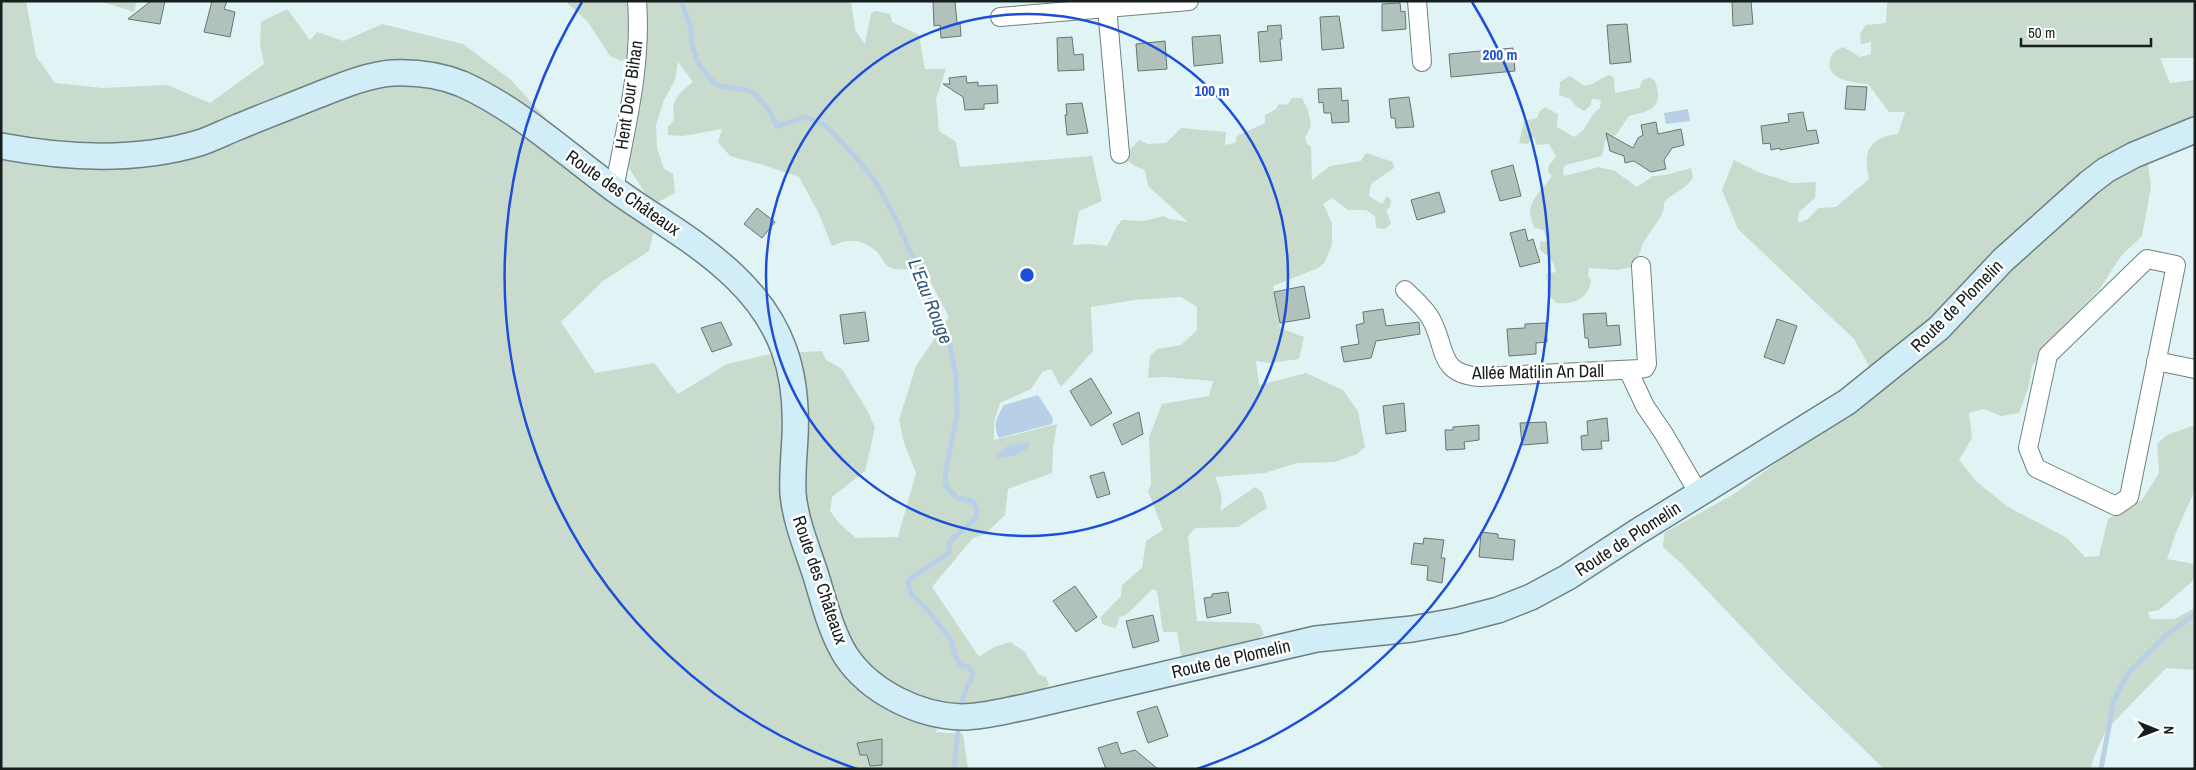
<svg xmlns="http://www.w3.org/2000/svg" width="2196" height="770" viewBox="0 0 2196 770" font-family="'Archivo Narrow',sans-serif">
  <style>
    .green { fill: #c8dbcc }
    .water { fill: #b8d0e7 }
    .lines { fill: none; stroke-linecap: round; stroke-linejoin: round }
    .stream { stroke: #b8d0e7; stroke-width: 5 }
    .building { fill: #b1c2bd; stroke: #667671 }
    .street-casing { stroke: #6f8081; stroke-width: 20 }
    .secondary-casing { stroke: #6f8081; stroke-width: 28 }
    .street { stroke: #fff; stroke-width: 18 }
    .secondary { stroke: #d1edf7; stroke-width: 25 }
    .ring { fill: none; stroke: #1d4ed8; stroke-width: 2.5 }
    .labels { text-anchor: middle; stroke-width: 5; stroke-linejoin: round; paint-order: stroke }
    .street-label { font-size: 18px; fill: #171e1e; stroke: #fff }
    .water-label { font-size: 19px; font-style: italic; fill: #315779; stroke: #fff }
    .centre { fill: #1d4ed8; stroke: #fff; stroke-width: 2.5 }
    .ring-label { font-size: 15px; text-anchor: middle; font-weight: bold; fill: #1d4ed8; stroke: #fff; stroke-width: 5; stroke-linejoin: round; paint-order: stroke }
  </style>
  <rect width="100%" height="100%" fill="#e1f4f5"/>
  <path class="green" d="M1,1h25l10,55 19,27 48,5 64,-3 43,18 54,-39 -4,-19 1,-23 26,-13 23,31 7,-8 27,9 38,-17 81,20 48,36 63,69 80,81 -5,21 -46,30 -42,41 34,51 59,-10 24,31 49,-30 44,-10 51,-3 4,9 16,9 26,43 7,16 -10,43 -33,26 -2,14 10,13 16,14 42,-1 18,-64 -12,-30 -5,-23 17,-54 33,-49 -26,-49c-9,0 -24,3 -32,0 -8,-3 -9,-12 -15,-17 -15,-12 -27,-13 -44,-5l-14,-34 -19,-35 -36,-12 -33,-9 -12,-14 4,-13 -39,7 -15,-1v-9c11,-6 3,-13 6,-22 2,-9 13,-17 19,-22l-15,-20 -3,18 -11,20 -8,25 1,23 7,21 9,5 2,19 -17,9 -8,-1 -21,-33 4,-114 -11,7 -12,-5 -22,-34 -23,-21h286l4,29 10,14 6,-31 5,-2 14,3 2,8 27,13 6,34h21l-10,30 3,32 17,11 4,25 132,-11 10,45 -23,10 -6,34 17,-1 17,2 10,-20 5,-6 21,1 21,-5 5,3 19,3 -40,-36 -3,-16c-10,-4 -16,-5 -20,-15l14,-15 9,4 18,-1 15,-15 45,4 -1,13 10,-2 2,-7 28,-13v-8l11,-6 3,-5 8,1 5,-7h10l6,12 3,16 -6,12 2,6 4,3 1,33 18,-14 31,-5 5,-8 27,9 1,6 -23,16 -2,12 13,8 5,-8 4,4 -1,7 -4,3 5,13 -6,6 -9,-1 -1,-12 -9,-6h-18l-16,-12 -9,6 9,19v21l-7,18 -7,6 -45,18 7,42 24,9 -5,22 -29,4 -14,-2 3,24 47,-12 37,17 15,21 7,36 -8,7 -22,8 -38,1 -32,10 -50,4c5,13 9,20 5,34l35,-24 7,5 5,16 -29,19 -43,1 -7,8 9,85 57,2 6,2 4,10 -10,6 -72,20 -5,-29h-14l-6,-41 -4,-2 -27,26 -7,2 -1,6 -3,5 -13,-4 -1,-7 20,-21 1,-11 20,-17 4,-27 17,-11 -15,-39 3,-7 -2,-47 13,-33 47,-8 4,-15 -48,-4 -17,1 2,-22 7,-7 24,-4 16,-15v-23l-16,-10 -47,3 -43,7 2,44 -32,36 -10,-18 -8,2 -12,18 -31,14 -6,19v18l63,-16 -4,23 -1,26 -44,16 -3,26 -20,19 -12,4 -41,49 47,70 15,-10 16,-5 15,10 13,22 8,3 3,8 -15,11 -68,11 -25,-7 -5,32 27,2 5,35h-967z
    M100,1h37l-3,11z
    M1887,1h308v57h-35l10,25 25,-3v45l-50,16 6,46 -9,49 -21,20 -22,34 -35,36 -32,40 -3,20 -10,27 -18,3 -17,-7 -15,4 3,25 -13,22 18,22 31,25 59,31 18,19 14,-1 9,-37 34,-19 17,-27 -2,-29 10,-9 28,-10v65l-18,40 -10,29 28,5v15l-36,31 -11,2 2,7h24l21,-11v62l-29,-2 -60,62 -13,29 -2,10h-207l-97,-94 -105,-111 -19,-17 1,-14 70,-39 146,-108 -26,-47 -116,-110 -16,-39 12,-30 24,12 34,11 24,-1 -1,16 -16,14 -1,11 10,-4 10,-11 18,-1 33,-28c-7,-27 1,-42 29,-45l7,-22h-16l-21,-28c-13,-1 -43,-4 -38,-24 1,-6 7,-11 13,-13l17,10 11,-3v-12l-10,2 -1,-10 6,-9 20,-2z
    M1609,75l5,3 1,15 24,-5 4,-8 7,-3 5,4c9,26 -3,30 -26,35l-13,19 -11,5 -3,16 -36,9 -3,3 1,8 35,-9 16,4 22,16 16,-11 13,-1 25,-7 2,10c-7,11 -20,15 -29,24v6l-3,8 -18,27 -6,18 -6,6 -13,3 -29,-2 -1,7 3,6c-3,19 -19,24 -35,22l-8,-9 -2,-20 10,-2 -2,-7 -4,-7 -10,-8v-9l6,1 1,-3 -4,-9 -8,-2c-14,-24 6,-35 17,-52l-4,-4 1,-7 7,-8 -7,-13 -12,1 -3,-8 -6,7 -9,-1 5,-22 13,-3 3,-7 5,-4 13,7 -1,13 17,10c16,-9 14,-22 26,-29l1,-8 -9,-1 -2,7 -6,5 -8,-5 -6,-7 -11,-4 1,-13 9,-6c5,2 9,6 14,9 8,3 18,-8 26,-10z"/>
  <path class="water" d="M1688,109l2,12 -24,3 -2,-11z
    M1038,395l15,23 -1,6 -53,14c-7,-13 -2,-21 5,-33z
    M1029,442l1,5 -14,8 -18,3 -2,-4 13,-9z"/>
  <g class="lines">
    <path class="stream" d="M681,1l10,27 1,17 6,18 11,14 6,7 5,2 27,4 7,3 14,16 9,17 29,-9 19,8 28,29 22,27 20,36 54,123 7,36 1,39 -12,61 1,10 11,12 12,2 5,3 3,8 -2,8 -25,22 -1,12 -35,23 -6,6 3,12 16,15 24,31 4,15 6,10 8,2 4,7 -10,23 -2,13
      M954,769l5,-46
      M2101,769l13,-69 15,-28 36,-36 30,-22"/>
  </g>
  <path class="building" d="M151,1h14l-5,23 -32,-5z
    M212,1h15l-3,8 11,3 -5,25 -26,-5z
    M933,1h22l2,22h3l1,13 -20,2 -1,-13 -6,1z
    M1732,1h19l2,23 -20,2z
    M1400,3l1,9 4,-1 1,18 -24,2v-27z
    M1339,16l5,32 -22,2 -2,-33z
    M1627,24l4,38 -21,2 -3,-39z
    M1281,25l1,14h-2l2,21 -22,2 -2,-30 10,-1 -1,-5z
    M1220,35l3,28 -29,3 -2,-29z
    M1072,37l2,18 9,-1 1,16 -26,1 -1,-33z
    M1165,41l2,28 -29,2 -2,-27z
    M1513,48l2,23 -64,6 -2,-23z
    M966,76l1,7 11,-1v4l19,-1 1,18 -14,1v5l-19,1 -2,-13 -20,-13h7l-1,-6z
    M1847,86l20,1 -2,23 -20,-1z
    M1341,88l1,13 6,-1 1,22 -17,1 -1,-10h-7l-1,-11 -4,1 -1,-14z
    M1409,97l5,30 -18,1 -1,-10h-4l-2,-19z
    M1082,103l6,30 -21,2 -2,-20h2l-1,-11z
    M1803,112l4,19 9,-1 3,13 -39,7v-2l-9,2 -1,-7 -7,1 -2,-18 28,-4 -1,-8z
    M1656,122l2,12 23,-5 3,16 -12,3 -8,12 2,9 -15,3 -17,-11 -9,2 -1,-7 -14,-5 -4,-18 27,15 5,-10 5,-3 -2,-10z
    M1513,165l8,31 -21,5 -9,-30z
    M1439,192l6,20 -28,8 -6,-20z
    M757,208l18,14 -13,16 -18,-14z
    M1525,229l3,12 5,-2 7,23 -20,5 -10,-34z
    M1304,286l6,32 -30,5 -6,-31z
    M1383,309l3,17 33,-4 1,12 -44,7 -5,17 -27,4 -3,-15 18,-3 -3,-19 8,-2 -1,-11z
    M865,312l4,29 -25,3 -4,-29z
    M1606,313l1,13 12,-1 2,20 -32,3 -1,-10h-3l-2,-24z
    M1777,319l20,7 -13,38 -20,-7z
    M721,322l11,23 -20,7 -11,-24z
    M1546,323l1,19 -11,1v11l-27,2 -2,-27 18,-1v-4z
    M1091,378l21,35 -21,13 -21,-35z
    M1404,403l2,28 -20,3 -3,-28z
    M1139,412l4,22 -21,11 -9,-21z
    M1607,418l2,23h-8l1,8 -20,1 -1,-14 7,-1 -1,-14z
    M1546,422l2,21 -26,2 -2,-22z
    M1479,425v15l-15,2 1,7 -19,1 -1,-20h8v-3z
    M1104,472l6,22 -13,4 -7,-22z
    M1481,532l17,2v4l17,2 -2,20 -34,-3z
    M1424,538l20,2 -3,18h4l-3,25 -15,-3 1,-14 -17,-2 3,-21 9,1z
    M1075,586l22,31 -21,15 -23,-31z
    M1228,592l3,21 -24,5 -3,-20 8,-1v-3z
    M1153,615l6,26 -26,7 -7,-27z
    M1157,706l11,30 -20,7 -11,-31z
    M882,739v26l-12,1 -3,-11h-7l-3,-12z
    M1117,742l4,12 14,-4 23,19h-52l-8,-21z"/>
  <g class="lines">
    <defs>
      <path id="street" d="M1417,1l5,61
        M1107,7l13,147
        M1000,17l189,-16
        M614,189c12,-62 28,-124 23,-188
        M2147,259l29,6 -47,232 -13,9 -80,-38 -8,-20 20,-93z
        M1405,290c9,9 20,18 26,29 16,29 6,55 49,58l160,-8 5,-1 2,-4 -6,-98
        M2156,361l39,8
        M1628,370l17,36 19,28 35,60"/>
      <path id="secondary" d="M1,146c64,12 135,16 198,-3 13,-4 26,-11 39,-16 26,-11 53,-21 80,-32 23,-9 49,-20 74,-22 25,-1 48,2 70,11 56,25 103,69 152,105 40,29 85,53 121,88 48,46 63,95 60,160 -1,19 -3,38 -2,57 3,29 14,54 23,82 8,26 15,56 30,80 24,36 73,60 116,61 21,0 42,-6 63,-10l291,-68 96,-10 44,-8 42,-11 33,-13 37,-20 69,-45 210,-130 92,-74 64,-68 86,-77 17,-13 28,-15 61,-25"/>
    </defs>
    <use href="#street" class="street-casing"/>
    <use href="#secondary" class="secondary-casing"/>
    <use href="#street" class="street"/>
    <use href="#secondary" class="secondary"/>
  </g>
  <g class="ring">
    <circle cx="1027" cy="275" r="261"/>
    <path d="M857 769A522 522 0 0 1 582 2M1472 2A522 522 0 0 1 1197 769"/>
  </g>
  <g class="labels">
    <g class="street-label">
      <text transform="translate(629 95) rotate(-82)" y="6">Hent Dour Bihan</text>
      <text transform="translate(623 193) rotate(35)" y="6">Route des Châteaux</text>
      <text transform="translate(1957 306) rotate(-45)" y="6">Route de Plomelin</text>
      <text transform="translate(1538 372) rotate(-1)" y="6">Allée Matilin An Dall</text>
      <text transform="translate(1628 539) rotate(-33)" y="6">Route de Plomelin</text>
      <text transform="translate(820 580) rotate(71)" y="6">Route des Châteaux</text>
      <text transform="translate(1231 659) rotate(-13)" y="6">Route de Plomelin</text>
    </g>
    <g class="water-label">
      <text transform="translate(931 301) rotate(68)" y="7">L'Eau Rouge</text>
    </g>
  </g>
  <circle cx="1027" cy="275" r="8" class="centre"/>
  <g class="ring-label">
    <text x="1500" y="60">200 m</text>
    <text x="1212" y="96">100 m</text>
  </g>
  <rect width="2196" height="770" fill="none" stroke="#171e1e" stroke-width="5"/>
  <g transform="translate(2156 730) rotate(91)" stroke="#ffffff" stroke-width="4" paint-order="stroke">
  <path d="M0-4L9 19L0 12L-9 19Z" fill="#171e1e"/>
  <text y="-8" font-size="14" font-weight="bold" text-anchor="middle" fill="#171e1e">N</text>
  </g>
  <path d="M2021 38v8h130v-8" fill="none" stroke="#171e1e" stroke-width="2.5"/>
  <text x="2028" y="38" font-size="15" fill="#171e1e" stroke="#ffffff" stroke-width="4" paint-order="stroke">50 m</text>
</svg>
